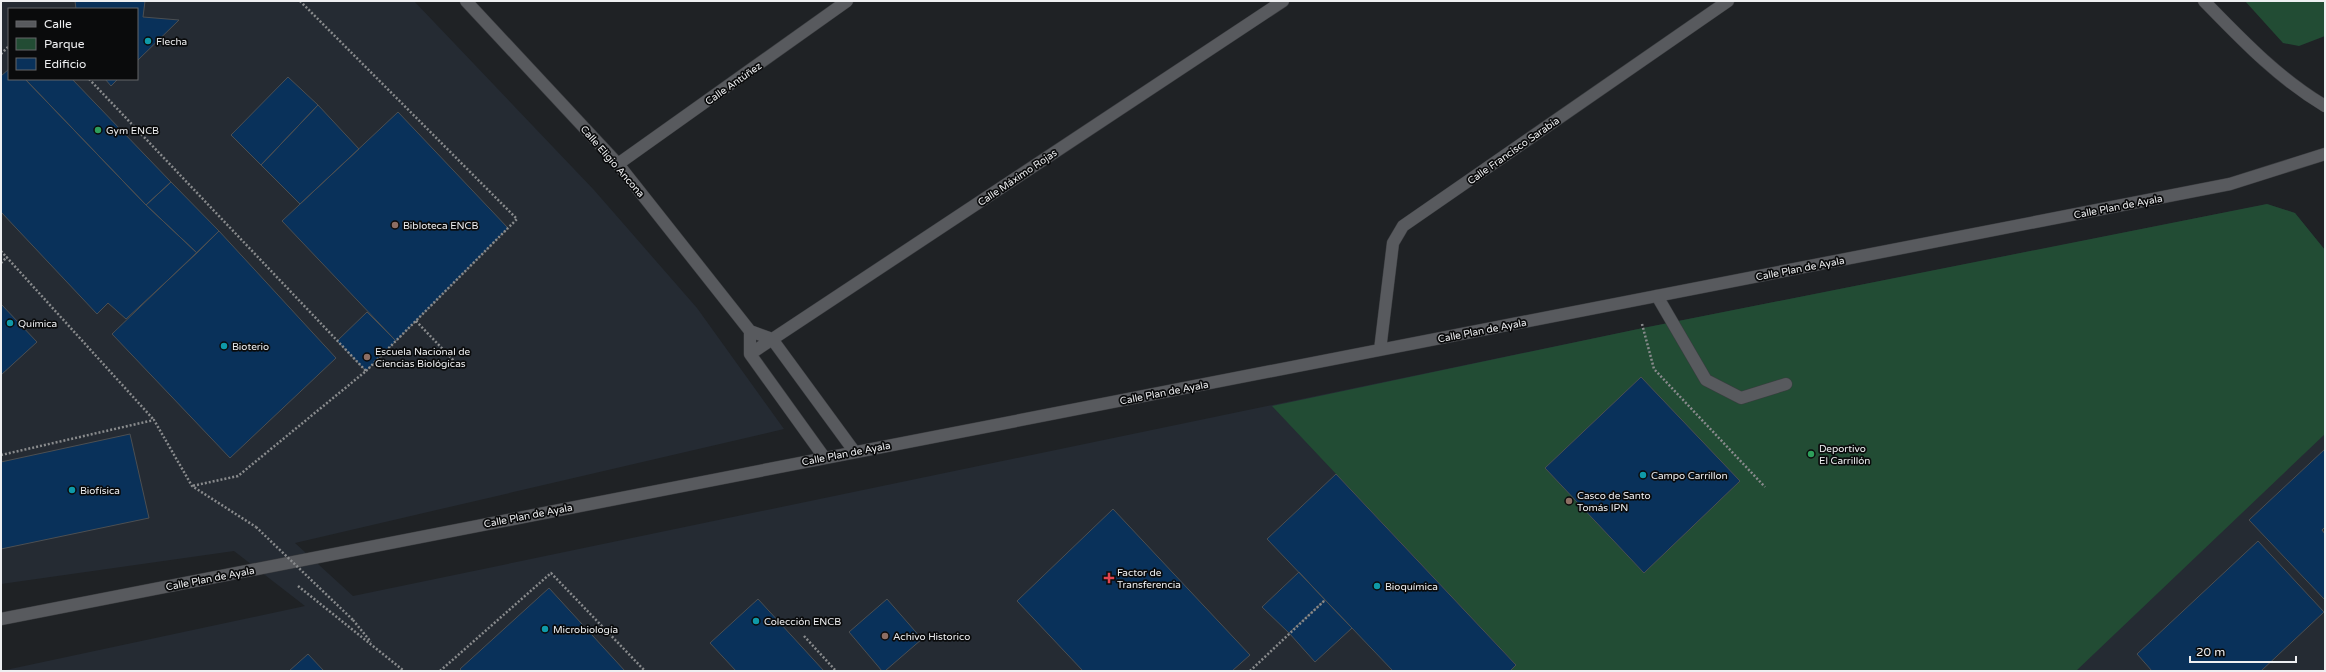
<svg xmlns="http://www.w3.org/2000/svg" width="2326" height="672" viewBox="0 0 2326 672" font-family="'Varela Round',sans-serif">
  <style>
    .built { fill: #252b33; fill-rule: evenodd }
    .green { fill: #224c34 }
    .building { fill: #09315a; stroke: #4c4f52 }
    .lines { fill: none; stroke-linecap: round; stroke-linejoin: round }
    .lane-casing { stroke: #3b3d40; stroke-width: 13 }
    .street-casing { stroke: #3b3d40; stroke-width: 13 }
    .path { stroke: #898b8d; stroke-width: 2.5; stroke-dasharray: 2 2; stroke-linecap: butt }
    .lane { stroke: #585a5e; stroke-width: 12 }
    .street { stroke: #585a5e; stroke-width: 12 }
    .path-bridge { stroke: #898b8d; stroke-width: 2.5; stroke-dasharray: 2 2; stroke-linecap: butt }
    .culture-dot { fill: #0f9aa8; stroke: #0a0b0c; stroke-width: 1.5 }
    .leisure-dot { fill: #2e9e5b; stroke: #0a0b0c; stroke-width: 1.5 }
    .education-dot { fill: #8d6e63; stroke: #0a0b0c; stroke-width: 1.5 }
    .health-dot { fill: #e0444e; stroke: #0a0b0c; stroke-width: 1.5 }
    .labels { text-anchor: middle; stroke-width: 3.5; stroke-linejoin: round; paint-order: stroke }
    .poi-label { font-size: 10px; fill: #eeeff1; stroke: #0a0b0c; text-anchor: start }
    .street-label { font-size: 10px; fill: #eeeff1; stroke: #0a0b0c }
  </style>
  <rect width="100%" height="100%" fill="#1f2225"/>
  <path class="built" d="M1,1h413l180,189 103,118 87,121 -489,114 58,53 1290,-268 624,-124 28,9 30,37v421h-2324l304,-65 -71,-55 -233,33zM9,9h128v70h-128z"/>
  <path class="green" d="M2245,1h80v35l-26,10 -16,-3z
    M2267,204l28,9 30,37v184l-249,237h-566l6,-6 -244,-259 371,-78z"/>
  <path class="building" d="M75,1h70l-2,16 36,3 -42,41v-52h-61z
    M9,69v10h16l121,126 51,48 -71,66 -18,-16 -11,11 -96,-102v-136z
    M288,77l30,28 -57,60 -30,-30z
    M25,79h47l99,103 -25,23z
    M105,79h13l-7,7z
    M318,105l41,44 -59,55 -39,-39z
    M398,112l110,116 -112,113 -114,-120z
    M171,182l48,49 -22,22 -51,-48z
    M219,231l117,127 -106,100 -118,-124z
    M1,304l36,38 -36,33z
    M367,312l29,29 -30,30 -29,-30z
    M1641,377l99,104 -96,92 -99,-105z
    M130,434l19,84 -148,31v-87z
    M2325,449v78l-3,3 3,4v66l-76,-80z
    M1336,474l180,191 -6,6h-117l-126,-132z
    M1113,509l137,146 -18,16h-149l-66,-70z
    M2258,541l66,71 -63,59h-109l-15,-17z
    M1299,572l26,28 -36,33 -27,-26z
    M549,588l76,83h-163l-2,-2z
    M758,599l66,72h-88l-26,-28z
    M887,599l35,40 -37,32h-3l-33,-39z
    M1325,600l27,28 -37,34 -26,-29z
    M308,654l16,17h-35z"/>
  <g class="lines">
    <defs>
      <path id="lane" d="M1657,296l49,84 35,18 45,-14"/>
      <path id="street" d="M466,1l152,163 132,167 22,8 82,112
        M2204,1c38,39 74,77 121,105
        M618,164l229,-163
        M750,331v23l74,103
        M1380,350l13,-107 10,-17 325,-225
        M750,354l533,-353
        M1,619l2229,-435 95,-30"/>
    </defs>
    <use href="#lane" class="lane-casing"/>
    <use href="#street" class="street-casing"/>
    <path class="path" d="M300,1l217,218 -151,152
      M1,54l8,-8
      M89,79l277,292 -128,105 -46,10
      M1,251l153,169
      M1,263l6,-6
      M416,321l39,41
      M1642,324l12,45 111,118
      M1,455l153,-35 38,66 64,41
      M298,586l106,85
      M353,620l18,22
      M804,636l32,35
      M440,671l111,-98 94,98
      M1250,671l75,-71"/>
    <use href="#lane" class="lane"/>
    <use href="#street" class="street"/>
    <path class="path-bridge" d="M256,527l97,93"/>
  </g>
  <g class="culture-dot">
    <circle cx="148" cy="41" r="4"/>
    <circle cx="10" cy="323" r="4"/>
    <circle cx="224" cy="346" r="4"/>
    <circle cx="1643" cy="475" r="4"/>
    <circle cx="72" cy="490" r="4"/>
    <circle cx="1377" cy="586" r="4"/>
    <circle cx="756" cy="621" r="4"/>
    <circle cx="545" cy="629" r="4"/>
  </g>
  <g class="leisure-dot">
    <circle cx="98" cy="130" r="4"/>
    <circle cx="1811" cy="454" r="4"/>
  </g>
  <g class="education-dot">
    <circle cx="395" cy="225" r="4"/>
    <circle cx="367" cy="357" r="4"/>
    <circle cx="1569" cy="501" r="4"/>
    <circle cx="885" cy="636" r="4"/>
  </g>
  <path class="health-dot" d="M1107 572h4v4h4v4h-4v4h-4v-4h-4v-4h4z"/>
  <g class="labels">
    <g class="poi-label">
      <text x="156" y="45">Flecha</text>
      <text x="106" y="134">Gym ENCB</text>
      <text x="403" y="229">Bibloteca ENCB</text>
      <text x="18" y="327">Química</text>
      <text x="232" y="350">Bioterio</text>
      <text x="375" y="355">Escuela Nacional de<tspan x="375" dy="12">Ciencias Biológicas</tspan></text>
      <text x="1819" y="452">Deportivo<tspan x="1819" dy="12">El Carrillón</tspan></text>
      <text x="1651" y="479">Campo Carrillon</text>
      <text x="80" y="494">Biofísica</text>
      <text x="1577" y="499">Casco de Santo<tspan x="1577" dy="12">Tomás IPN</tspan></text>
      <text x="1117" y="576">Factor de<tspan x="1117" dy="12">Transferencia</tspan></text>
      <text x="1385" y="590">Bioquímica</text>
      <text x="764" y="625">Colección ENCB</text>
      <text x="553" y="633">Microbiología</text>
      <text x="893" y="640">Achivo Historico</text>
    </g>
    <g class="street-label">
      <text transform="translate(733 83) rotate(-35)" y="4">Calle Antúñez</text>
      <text transform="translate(1513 150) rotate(-35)" y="4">Calle Francisco Sarabia</text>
      <text transform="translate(613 161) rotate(49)" y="4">Calle Eligio Ancona</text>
      <text transform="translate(1017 177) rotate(-34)" y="4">Calle Máximo Rojas</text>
      <text transform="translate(2118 206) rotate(-11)" y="4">Calle Plan de Ayala</text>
      <text transform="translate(1800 268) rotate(-11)" y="4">Calle Plan de Ayala</text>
      <text transform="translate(1482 330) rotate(-11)" y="4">Calle Plan de Ayala</text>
      <text transform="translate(1164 392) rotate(-11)" y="4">Calle Plan de Ayala</text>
      <text transform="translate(846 453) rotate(-11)" y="4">Calle Plan de Ayala</text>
      <text transform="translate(528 515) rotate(-11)" y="4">Calle Plan de Ayala</text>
      <text transform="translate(210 578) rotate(-11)" y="4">Calle Plan de Ayala</text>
    </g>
  </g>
  <rect width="2326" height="672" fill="none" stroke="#eeeff1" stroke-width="4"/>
  <rect x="8" y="8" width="130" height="72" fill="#0a0b0c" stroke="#656668"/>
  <rect x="16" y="21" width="20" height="6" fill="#585a5e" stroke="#656668"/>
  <text x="44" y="28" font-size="12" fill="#eeeff1">Calle</text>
  <rect x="16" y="38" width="20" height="12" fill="#224c34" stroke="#656668"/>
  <text x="44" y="48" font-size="12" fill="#eeeff1">Parque</text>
  <rect x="16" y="58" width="20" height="12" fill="#09315a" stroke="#656668"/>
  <text x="44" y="68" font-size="12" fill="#eeeff1">Edificio</text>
  <path d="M2190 656v6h106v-6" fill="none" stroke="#eeeff1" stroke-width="2"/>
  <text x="2196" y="656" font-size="12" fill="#eeeff1" stroke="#0a0b0c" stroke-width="3" paint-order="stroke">20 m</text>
</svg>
